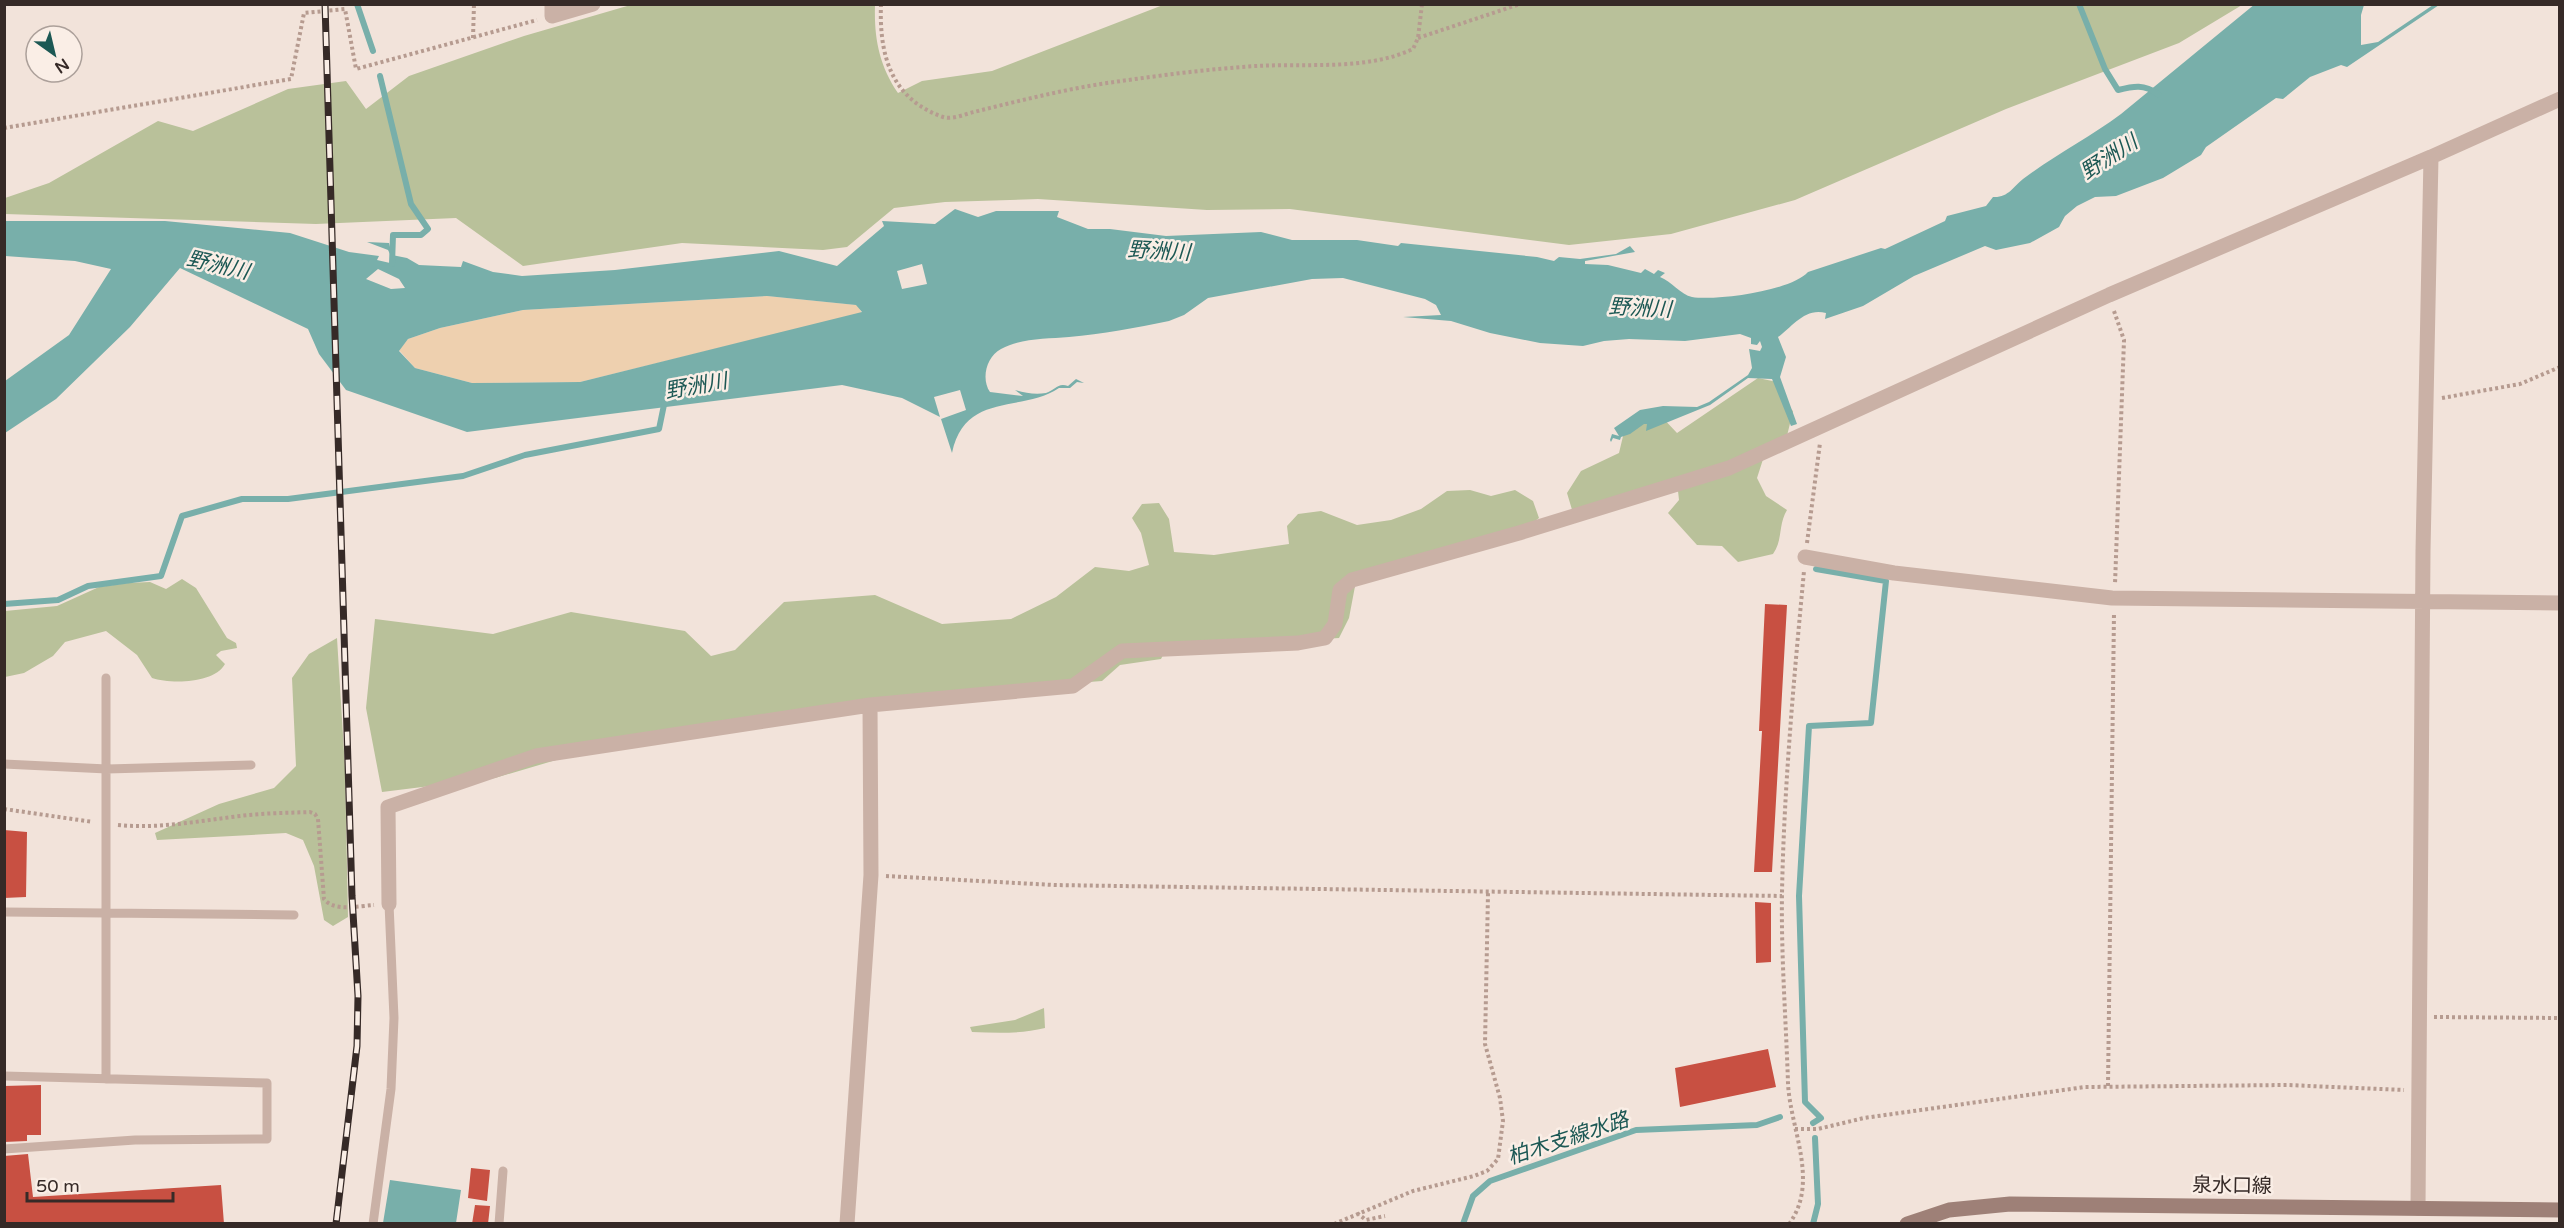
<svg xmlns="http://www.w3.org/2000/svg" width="2564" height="1228" viewBox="0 0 2564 1228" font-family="'Varela Round','Noto Sans JP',sans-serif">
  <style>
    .green { fill: #b9c19a }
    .sand { fill: #eed0af }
    .water { fill: #78afaa; fill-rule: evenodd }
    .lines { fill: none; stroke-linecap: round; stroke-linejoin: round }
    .stream { stroke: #78afaa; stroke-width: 6 }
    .building { fill: #c85042 }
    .path { stroke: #b69b90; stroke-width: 4; stroke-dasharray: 3 3; stroke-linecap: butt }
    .service { stroke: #cab1a6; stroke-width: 9 }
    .minor { stroke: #cab1a6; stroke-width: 15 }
    .secondary { stroke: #9e8077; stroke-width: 15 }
    .rail-casing { stroke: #362a27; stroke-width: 7 }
    .rail { stroke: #faeee6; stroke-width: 4.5; stroke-dasharray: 14; stroke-linecap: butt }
    .labels { text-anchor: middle; stroke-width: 5; stroke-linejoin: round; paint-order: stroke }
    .street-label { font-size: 20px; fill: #362a27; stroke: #faeee6 }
    .water-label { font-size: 21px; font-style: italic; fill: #1c5854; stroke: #faeee6 }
  </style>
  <rect width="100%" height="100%" fill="#f2e3da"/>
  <path class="green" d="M634,4l241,1c-1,33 4,60 23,88l24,-12 70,-10 171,-66h1079l-63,38 -173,66 -211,91 -124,34 -102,11 -279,-36 -83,1 -169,-11 -93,3 -51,6 -47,39 -24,3 -141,-7 -159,23 -67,-48 -140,6 -311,-10v-16l44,-15 109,-62 35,10 95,-42 58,-8 20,28 43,-33 115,-40z
    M1758,378l19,4 6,20 10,9 -7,29 -20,10 -9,28 9,18 21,14c-9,15 -4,30 -14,44l-35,8 -16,-16 -25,-1 -29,-32 11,-13 -1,-9 -105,22 -6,-20 14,-22 38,-18 5,-21 36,-17 17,18z
    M1470,490l21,6 24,-6 18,11 6,17 -13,10 -170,53 -7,37 -10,20 -173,11 -5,10 -41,6 -18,16 -78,6 -434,63 -95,28 -113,14 -16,-84 9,-89 118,15 78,-22 114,19 26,25 24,-6 49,-48 91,-7 67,29 69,-5 45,-22 39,-30 34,4 20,-6 -8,-32 -9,-15 10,-14 17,-1 10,16 5,33 40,3 75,-11 -2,-18 11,-12 23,-3 36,14 34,-5 30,-11 26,-18z
    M182,579l14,9 31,50 9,5 1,5 -16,3 -5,4 9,9c-11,20 -55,20 -73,14l-15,-23 -31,-24 -41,11 -12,14 -29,17 -19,4v-66l52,-5 42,-19 29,-4 22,-1 16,7z
    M337,638l8,130 3,149 -15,9 -9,-6 -10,-54 -11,-26 -17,-7 -129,7 -2,-7 64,-29 55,-16 22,-22 -4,-88 17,-24z
    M1044,1008l1,20c-24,6 -48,5 -73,4l-2,-5 45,-7z"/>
  <path class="sand" d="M767,296l90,9 5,8 -282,69 -108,1 -57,-15 -16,-18 9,-11 32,-11 83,-18z"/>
  <path class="water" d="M2255,4l109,1 -3,10v30l17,-3 55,-37h6l-92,62 -6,-2 -31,12 -27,22 -7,-1 -70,49 -5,8 -38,23 -47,18 -21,1 -18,9 -12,10 -6,11 -29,16 -34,7 -11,-4 -71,30 -51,30 -38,13 1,-6c-21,-6 -34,14 -48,24l8,20 -6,20 17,47 -6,2 -19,-47 -24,-1 -38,27 -64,26 1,-7h-3l-14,10 -9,3 -1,3 -7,-2 -2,4 -1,-2 2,-6 7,2 -5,-8 26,-18 23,-4 34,1 12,-5 39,-27 4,-7 -3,-19 11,2 2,-4 -2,-6 -3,4 -6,-1v-6l-11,-4 -55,7 -56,-2 -25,2 -21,5 -43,-3 -50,-10 -39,-12 -48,-4 38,-2 -5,-10 -11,-6 -82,-21 -31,1 -104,19 -24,17 -15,6c-33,7 -67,13 -100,16 -23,2 -47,1 -68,12 -15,8 -20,30 -11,43l33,4 -8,-6c11,3 20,5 31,3 9,-3 12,-11 22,-7l8,-7 8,4 -7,-1 -7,6h-11c-37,25 -94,3 -107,65l-11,-34 25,-9 -6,-20 -26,7 6,20 -38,-19 -60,-13 -375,47 -121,-42 -27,-36 -11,-25 -128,-61 -50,59 -74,72 -51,34v-52l64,-46 42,-66 -36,-8 -70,-5v-35h160l125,12 59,19 30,4 -2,4 13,3 2,-5 -4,-8 -21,-8 22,1 3,12 15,3 12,7 42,2 2,-6 30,11 29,4 93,-6 164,-19 58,15 47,-40 -2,-5 53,3 20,-15 23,8 18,-6h63l-2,6 31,12h22l56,7 95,-4 31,8h65l41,6 3,-3 136,14 17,4 5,-4 21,2 36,-5 14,-8 5,6 -50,9v3l23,1 33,8 4,-4 9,5 4,-4 7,3 -5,4c11,4 21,18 32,20 24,4 99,-6 116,-25l73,-24 4,1 60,-28 2,-5 39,-10 7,-9c15,1 20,-10 30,-18 32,-24 67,-42 98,-65zM922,264l5,20 -25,5 -5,-18zM378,269l21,10 6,9 -14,1 -25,-10zM767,296l89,9 6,7 -282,70 -108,1 -57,-15 -16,-17 9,-12 32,-11 83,-18z
    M390,1180l71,10 -5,33h-73z"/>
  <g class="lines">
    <path class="stream" d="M357,4l16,47
      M2079,4l26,65 13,21c16,-4 26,-6 40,4
      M380,76l31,128 17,25 -7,6h-28l-1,29
      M4,604l54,-4 30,-14 73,-10 21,-60 60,-17h46l175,-23 62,-21 134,-26 6,-29
      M1813,1123l8,-5 -16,-16 -6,-206 10,-170 62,-3 15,-142 -70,-12
      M1463,1224l10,-28 17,-15 146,-51 121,-5 23,-8
      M1813,1224l5,-20 -3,-66"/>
  </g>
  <path class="building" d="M1765,604l22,1 -15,267h-18l8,-141h-3z
    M4,830l23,2 -1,65 -22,1z
    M1755,902l16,1v59l-15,1z
    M1768,1049l8,38 -96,20 -5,-39z
    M41,1085v50h-14v6l-23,1v-56z
    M28,1154l5,43 188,-12 3,39h-220v-68z
    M471,1168l19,2 -3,31 -19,-3z
    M475,1205l15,1 -2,18h-16z"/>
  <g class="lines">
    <path class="path" d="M881,4c-2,51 10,95 62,113 9,3 22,-3 31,-5 44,-11 88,-22 133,-29 49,-7 100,-14 149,-17 51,-3 110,5 157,-17l5,-11 4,-34
      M473,38l1,-34
      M1418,38l102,-34
      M4,128l287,-49 13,-66 41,-4 11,60 181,-49
      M2114,311l10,29 -9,244
      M2442,398l78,-14 40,-17
      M1807,543l13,-100
      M4,809l89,13
      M118,825c42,4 80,-4 122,-9 23,-3 47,-3 70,-4l5,2 3,5 6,80c10,13 35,7 50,6
      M886,876l168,9 728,11
      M2434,1017l126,1
      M2108,1086l6,-473
      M1795,1129h23l46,-11 221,-31 202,-2 117,5
      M1357,1213l9,7 19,-4
      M1334,1224l79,-33 61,-15 13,-5 11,-12 5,-38 -3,-23 -15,-54 3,-151
      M1789,1224c31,-42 1,-95 -1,-141 -2,-63 -7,-127 -6,-190 2,-107 12,-215 22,-322"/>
    <path class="service" d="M4,764l103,5 144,-4
      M4,912l290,3
      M4,1076l263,7v56l-132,1 -131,9
      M106,1079v-401
      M373,1224l18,-135 3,-71 -5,-114
      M499,1224l4,-53"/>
    <path class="minor" d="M552,4v12l41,-12
      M1805,557l89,16 218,25 448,5
      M389,904l-1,-97 148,-51 334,-51 203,-19 49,-35 176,-8 27,-5 10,-14 5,-34 12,-10 167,-47 210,-65 380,-173 322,-138
      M2418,1208l5,-657 8,-394 129,-58
      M847,1224l24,-349 -1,-170"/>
    <path class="secondary" d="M1907,1224l42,-14 61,-6 550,6"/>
    <defs>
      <path id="rail" d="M325,4l27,892 6,100 -1,50 -21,178"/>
    </defs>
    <use href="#rail" class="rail-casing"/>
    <use href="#rail" class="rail"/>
  </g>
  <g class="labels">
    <g class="street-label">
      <text transform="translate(2232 1185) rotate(1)" y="7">泉水口線</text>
    </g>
    <g class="water-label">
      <text transform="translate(2109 157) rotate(-33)" y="7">野洲川</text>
      <text transform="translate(1159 251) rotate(3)" y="7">野洲川</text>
      <text transform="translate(218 265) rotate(13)" y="7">野洲川</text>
      <text transform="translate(1640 308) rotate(3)" y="7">野洲川</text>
      <text transform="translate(696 386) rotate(-10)" y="7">野洲川</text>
      <text transform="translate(1568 1138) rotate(-18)" y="7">柏木支線水路</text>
    </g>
  </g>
  <rect width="2564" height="1228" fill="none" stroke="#362a27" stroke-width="12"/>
  <g transform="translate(54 54) rotate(146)"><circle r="28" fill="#faeee6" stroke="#aca09a" stroke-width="1.5"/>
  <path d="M0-4.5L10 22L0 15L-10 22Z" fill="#1c5854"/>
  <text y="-9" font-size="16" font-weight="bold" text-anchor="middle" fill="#362a27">N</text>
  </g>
  <path d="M27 1192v9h146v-9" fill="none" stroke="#362a27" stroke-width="3"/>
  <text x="36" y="1192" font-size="18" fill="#362a27" stroke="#faeee6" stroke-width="4.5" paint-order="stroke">50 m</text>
</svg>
